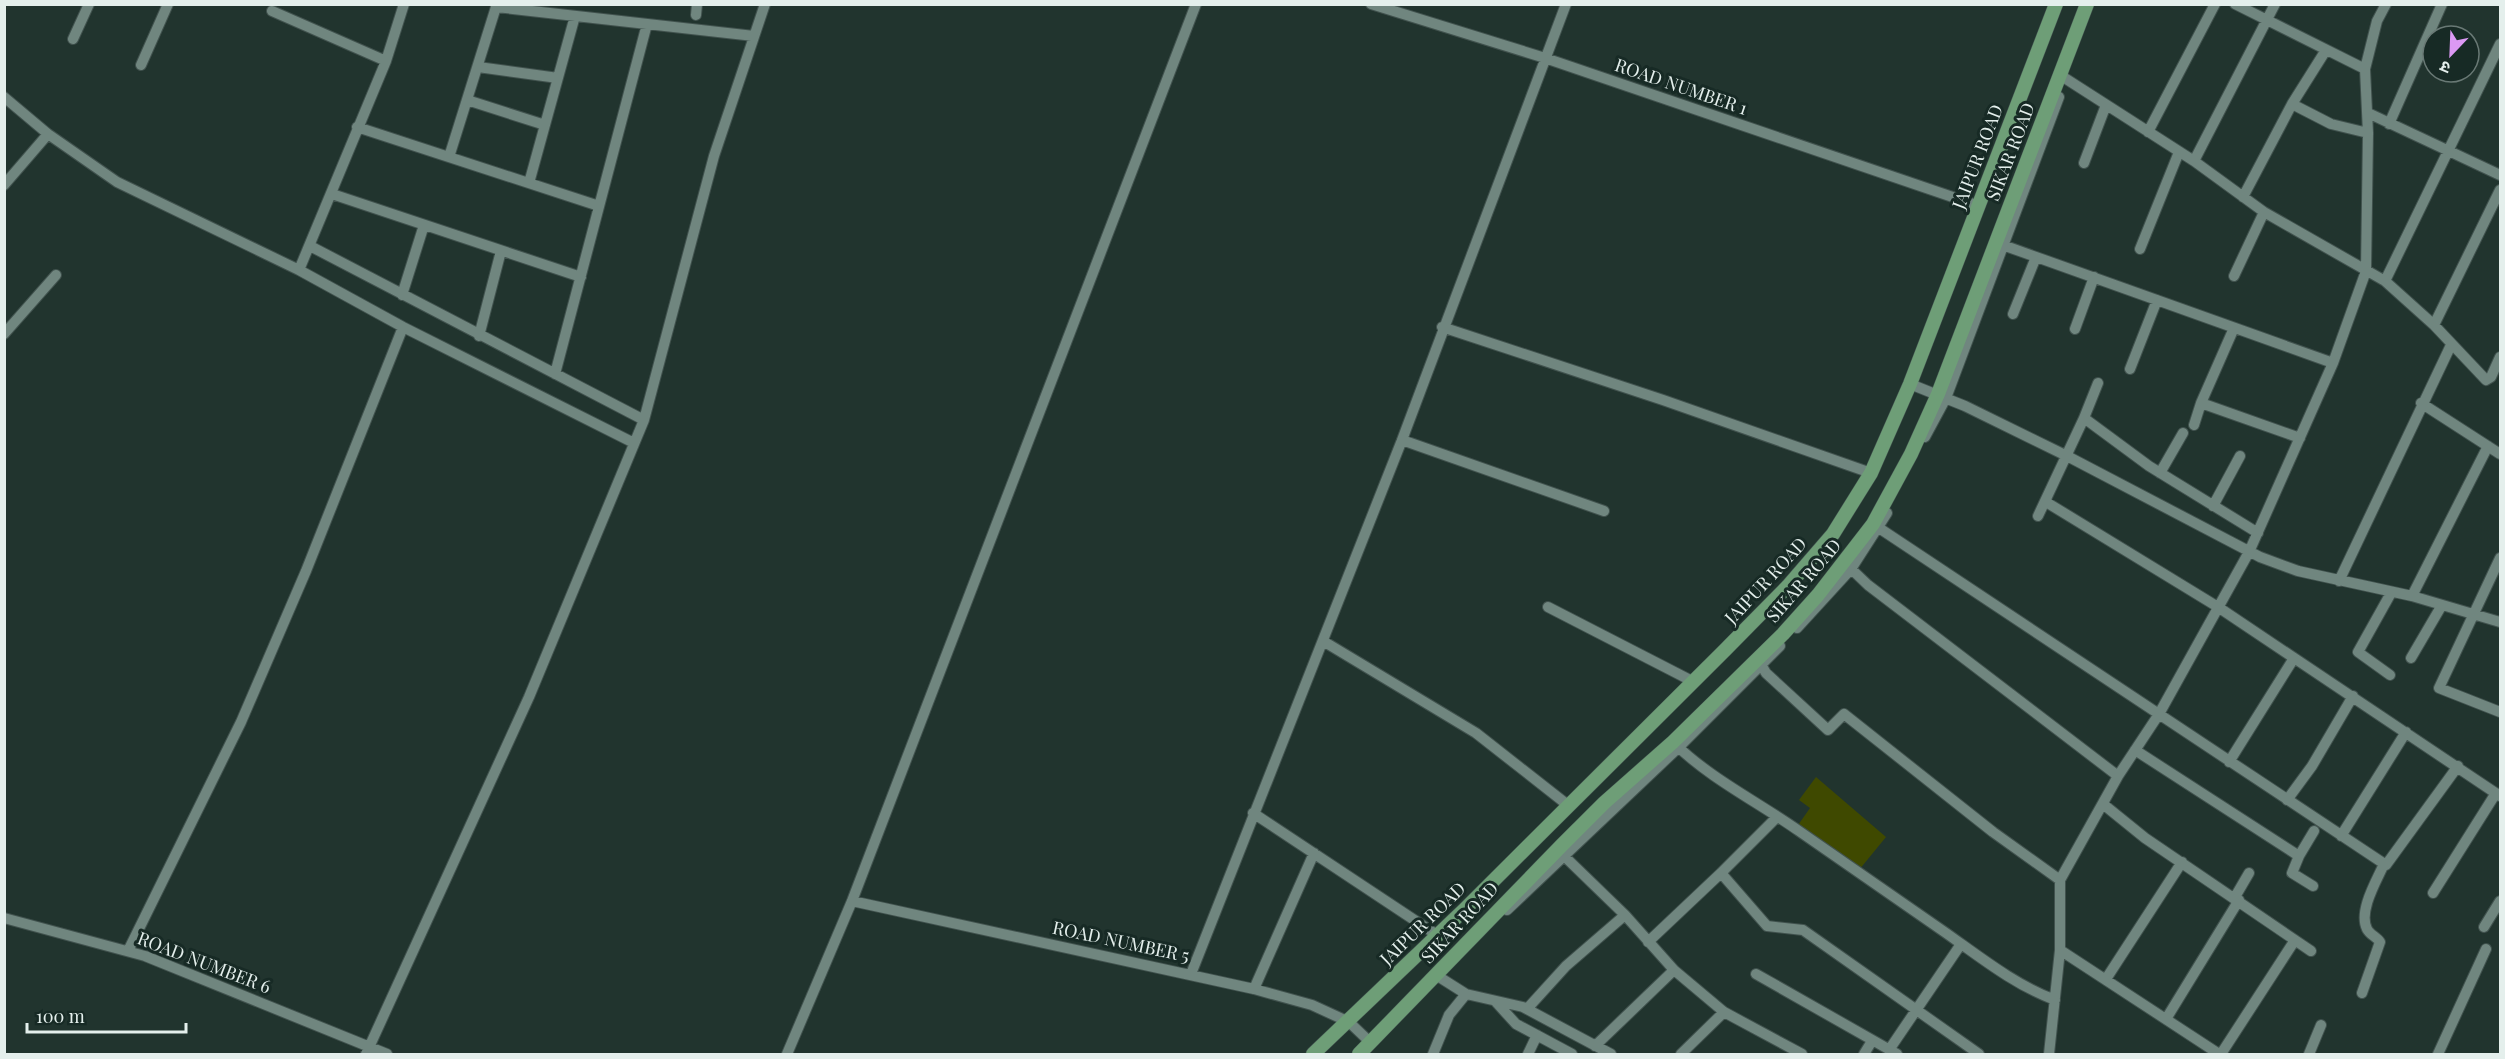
<svg xmlns="http://www.w3.org/2000/svg" width="2505" height="1059" viewBox="0 0 2505 1059" font-family="'Playfair Display','Noto Sans Devanagari',serif">
  <style>
    .green { fill: #3f4900 }
    .lines { fill: none; stroke-linecap: round; stroke-linejoin: round }
    .minor-casing { stroke: #41524e; stroke-width: 12 }
    .major-casing { stroke: #41524e; stroke-width: 15 }
    .minor { stroke: #70867f; stroke-width: 10 }
    .major { stroke: #6e9e77; stroke-width: 14 }
    .labels { text-anchor: middle; stroke-width: 6; stroke-linejoin: round; paint-order: stroke }
    .street-label { font-size: 18px; fill: #e4efec; stroke: #172a25 }
  </style>
  <rect width="100%" height="100%" fill="#21342e"/>
  <path class="green" d="M1816,777l70,60 -27,33 -63,-42 14,-20 -11,-8z"/>
  <g class="lines">
    <defs>
      <path id="minor" d="M1371,4l174,54 434,148
        M2235,4l130,65
        M272,11l114,50
        M696,15l1,-11
        M73,39l16,-35
        M141,65l27,-61
        M478,67l80,11
        M2060,75l134,86 70,51 121,69 49,44 52,55 5,-3 9,-20
        M4,97l44,37 69,48 182,88 104,57 231,116
        M467,100l78,25
        M2292,104l39,20 37,9
        M2368,113l132,62
        M2389,124l53,-120
        M357,127l242,79
        M2148,132l67,-128
        M449,157l47,-150 258,29
        M2194,161l81,-157
        M2084,163l22,-58
        M529,183l46,-167
        M4,185l44,-51
        M332,194l249,83
        M2243,197l49,-93 34,-54
        M1997,243l336,120
        M310,246l334,174
        M2140,249l39,-97
        M299,270l87,-209 18,-57
        M2234,276l30,-64
        M2385,281l115,-237
        M402,295l22,-70
        M2013,314l23,-57
        M2434,325l66,-135
        M1442,327l221,73 208,73
        M2234,328l-33,75 99,35
        M2075,329l19,-52
        M4,334l52,-59
        M479,336l22,-85
        M2130,369l27,-69
        M555,374l92,-350
        M1910,384l55,22 102,50 193,101 38,14 114,25 88,26
        M2421,403l79,51
        M2084,418l14,-35
        M2194,425l7,-22
        M1925,437l21,-39 113,-301
        M1402,440l202,71
        M2160,473l23,-40
        M2046,502l172,105 282,189
        M2213,506l27,-50
        M2038,516l46,-98 65,48 109,67
        M1873,524l513,341 72,-99
        M2500,558l-61,130 61,24
        M1846,564l22,21 250,191
        M2339,581l112,-236
        M2412,596l76,-150
        M1548,607l144,74
        M1797,628l54,-59 36,-56
        M1323,641l153,92 93,73
        M2411,658l31,-53
        M1759,661l7,12 62,57 16,-16 149,118 67,48
        M2390,675l-32,-23 33,-59
        M1675,744c36,35 83,58 124,87 49,34 98,68 147,102 34,24 69,52 109,67
        M2135,750l164,106 15,-25
        M2229,762l65,-104
        M2287,800l25,-34 41,-70
        M2103,804l42,34 166,113
        M1253,813l184,122
        M1776,818l-55,55 46,53 36,4 176,124
        M2341,836l65,-104
        M1560,852l65,63 49,55 50,42 78,42
        M2299,856l-7,17 21,13
        M2433,893l63,-100
        M2235,897l14,-24
        M852,901l402,88 58,16 37,17 22,21
        M1507,910l172,-163 101,-101
        M4,918l141,38 242,98
        M2484,927l16,-26
        M1648,942l73,-69
        M2060,950l159,104
        M128,951l113,-229 65,-151 97,-244
        M1191,974l211,-534 164,-436
        M1756,974l141,80
        M1436,975l30,19 57,13 88,47
        M2106,979l76,-117
        M1254,989l60,-136
        M2362,993l18,-51c-3,-5 -10,-7 -13,-13 -9,-18 10,-49 17,-65
        M1496,1002l20,22 56,30
        M1527,1009l39,-43 59,-51
        M2166,1019l73,-119
        M1595,1046l79,-76
        M1889,1050l72,-106
        M366,1054l163,-357 115,-277 70,-264 51,-152
        M787,1054l65,-153 344,-897
        M1433,1054l16,-39 17,-21
        M1528,1054l9,-19
        M1681,1054l43,-42
        M1864,1054l8,-13
        M2049,1054l11,-104v-70l58,-104 41,-62 90,-162 84,-189 33,-92 2,-138 -3,-64 12,-48 9,-17
        M2221,1054l74,-114
        M2309,1054l12,-29
        M2438,1054l48,-105"/>
      <path id="major" d="M1313,1054l151,-144 261,-260 63,-64 45,-52 38,-61 39,-89 146,-380
        M1359,1054l202,-208 43,-43 69,-61 110,-108 35,-39 55,-71 38,-70 27,-60 149,-390"/>
    </defs>
    <use href="#minor" class="minor-casing"/>
    <use href="#major" class="major-casing"/>
    <use href="#minor" class="minor"/>
    <use href="#major" class="major"/>
  </g>
  <g class="labels">
    <g class="street-label">
      <text transform="translate(1681 87) rotate(19)" y="6">ROAD NUMBER 1</text>
      <text transform="translate(2011 152) rotate(-69)" y="6">SIKAR ROAD</text>
      <text transform="translate(1978 157) rotate(-69)" y="6">JAIPUR ROAD</text>
      <text transform="translate(1766 581) rotate(-47)" y="6">JAIPUR ROAD</text>
      <text transform="translate(1804 581) rotate(-49)" y="6">SIKAR ROAD</text>
      <text transform="translate(1460 923) rotate(-47)" y="6">SIKAR ROAD</text>
      <text transform="translate(1423 924) rotate(-44)" y="6">JAIPUR ROAD</text>
      <text transform="translate(1121 942) rotate(12)" y="6">ROAD NUMBER 5</text>
      <text transform="translate(204 963) rotate(21)" y="6">ROAD NUMBER 6</text>
    </g>
  </g>
  <rect width="2505" height="1059" fill="none" stroke="#e4efec" stroke-width="12"/>
  <g transform="translate(2451 54) rotate(203)"><circle r="28" fill="#172a25" stroke="#697975" stroke-width="1.5"/>
  <path d="M0-4.5L10 22L0 15L-10 22Z" fill="#dc99f4"/>
  <text y="-9" font-size="16" font-weight="bold" text-anchor="middle" fill="#e4efec">उ</text>
  </g>
  <path d="M27 1023v9h159v-9" fill="none" stroke="#e4efec" stroke-width="3"/>
  <text x="36" y="1023" font-size="18" fill="#e4efec" stroke="#172a25" stroke-width="4.5" paint-order="stroke">100 m</text>
</svg>
